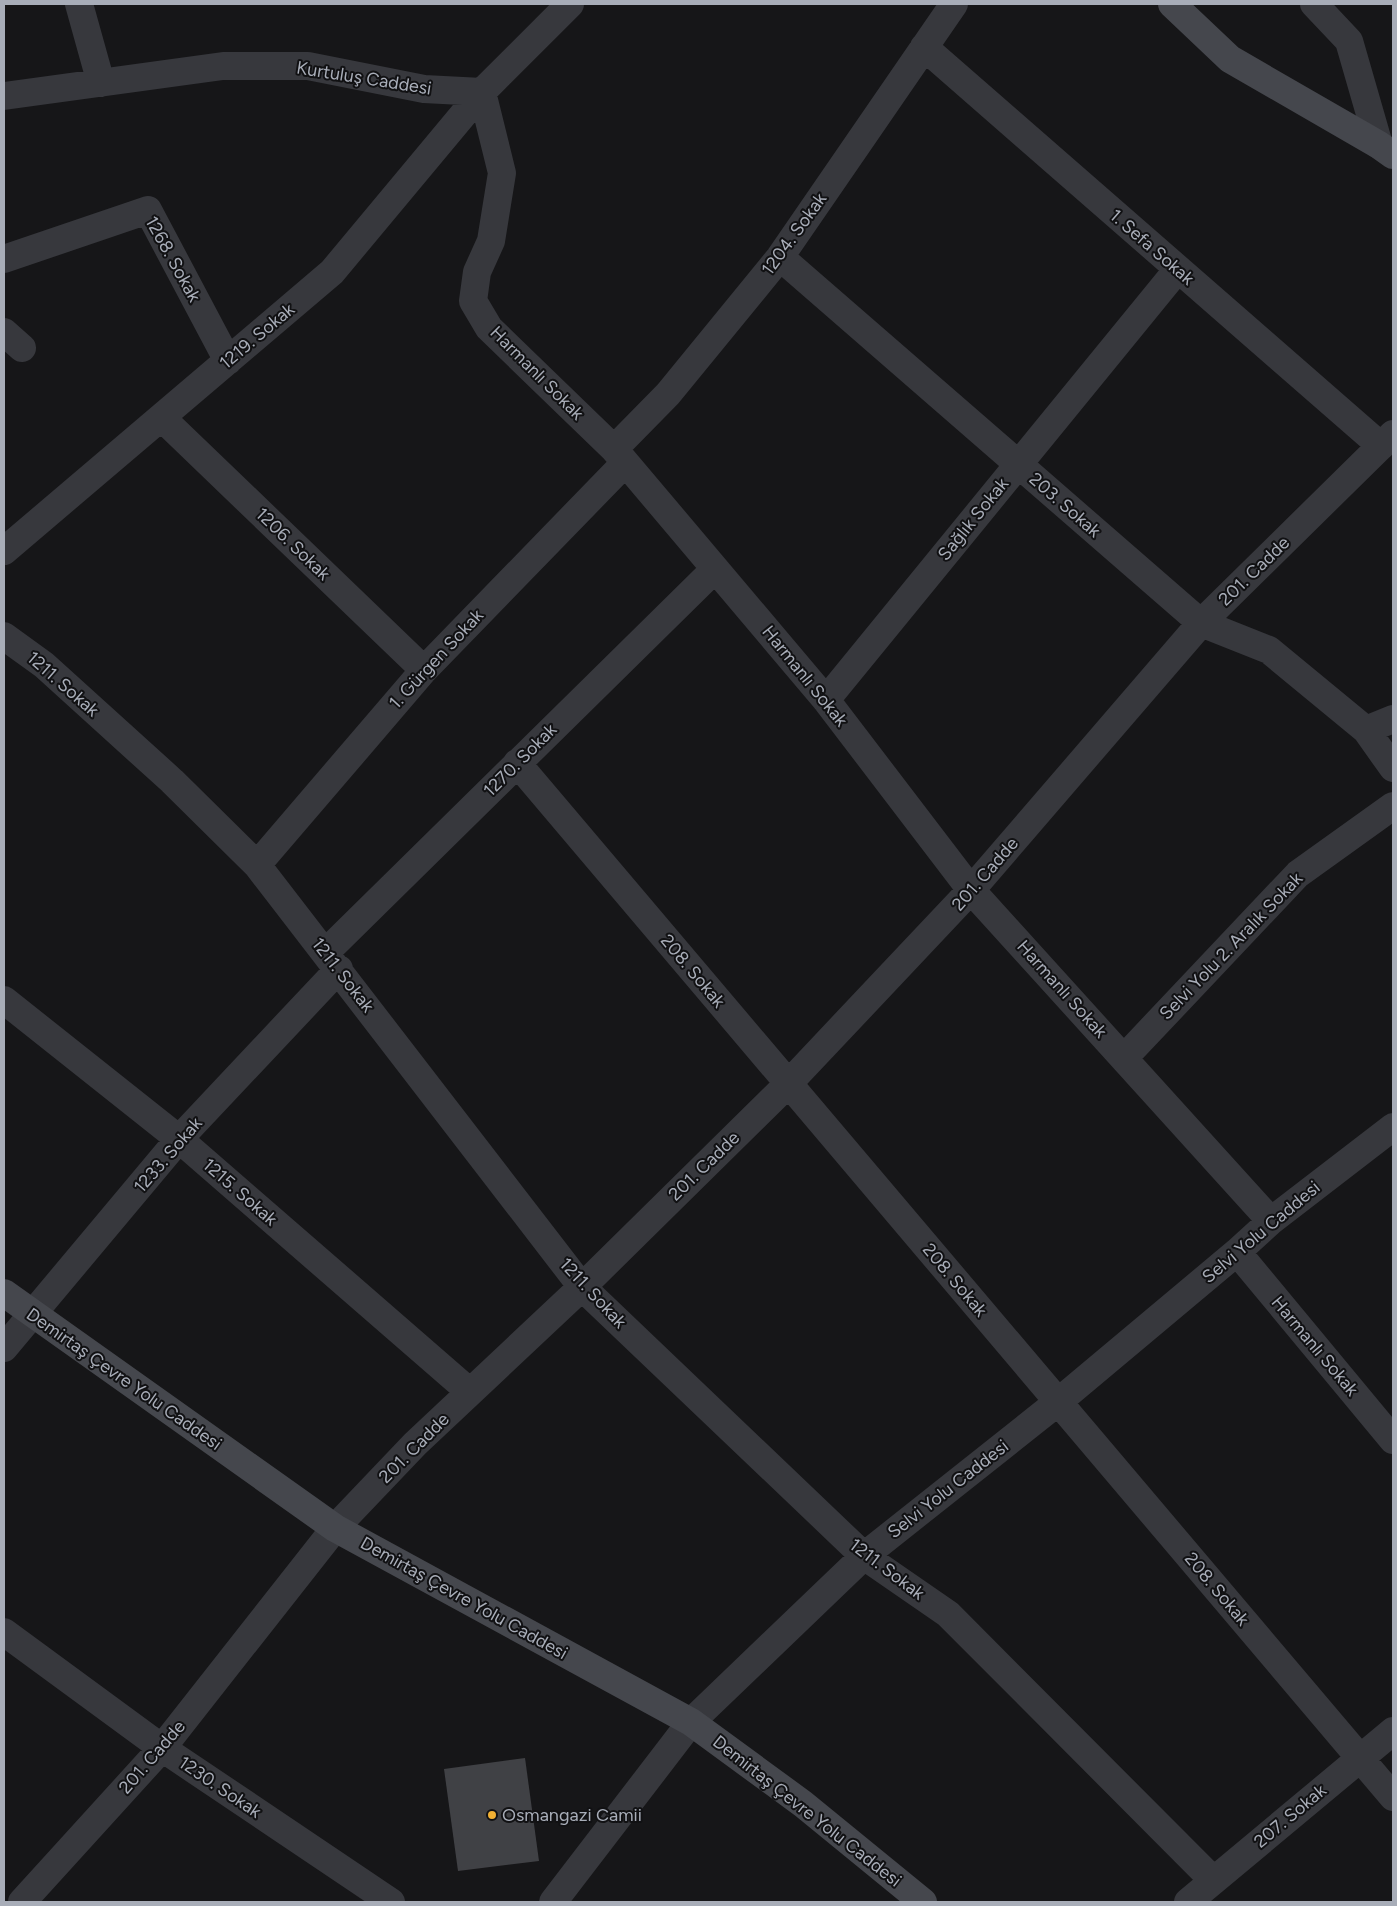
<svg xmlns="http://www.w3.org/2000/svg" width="1397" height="1906" viewBox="0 0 1397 1906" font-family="Figtree,sans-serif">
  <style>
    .building { fill: #404145 }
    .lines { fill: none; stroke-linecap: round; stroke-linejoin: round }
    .minor { stroke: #37383d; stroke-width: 28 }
    .secondary { stroke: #45474d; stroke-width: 28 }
    .poi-dot { fill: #f2b134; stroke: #111113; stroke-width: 2 }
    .labels { text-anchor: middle; stroke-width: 4; stroke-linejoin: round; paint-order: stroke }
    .street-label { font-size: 18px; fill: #a8adb8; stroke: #111113 }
    .poi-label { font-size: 18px; fill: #a8adb8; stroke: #111113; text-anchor: start }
  </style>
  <rect width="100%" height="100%" fill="#161618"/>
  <path class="building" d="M525,1758l14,103 -81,10 -14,-102z"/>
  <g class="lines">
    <path class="minor" d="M79,4l22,79
      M1314,4l35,37 30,104
      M924,47l457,399
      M482,92l20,81 -11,68 -14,31 -4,29 16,27 125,121 212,251 145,190 300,331
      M4,96l219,-30h85l116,23 58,3 88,-88
      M780,257l421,366 68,27 97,80 27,-11
      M4,259l144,-49 80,151
      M4,332l18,16
      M162,418l262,252
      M614,449l54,-55 112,-137 174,-253
      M4,551l328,-279 150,-180
      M4,636l40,29 128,116 85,84 325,422 282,269 84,58 265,266
      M826,700l352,-431
      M1366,730l27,38
      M517,763l876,1034
      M257,865l167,-195 201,-207
      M326,952l389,-383
      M4,1000l175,139 291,253
      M1124,1058l174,-184 95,-68
      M1237,1252l156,188
      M4,1348l175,-209 160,-170
      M4,1632l158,116 229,154
      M22,1902l140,-154 173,-220 80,-84 167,-157 206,-203 183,-194 230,-267 192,-189
      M553,1902l138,-180 173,-166 194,-154 179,-150 34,-31 122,-94
      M1188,1902l205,-171"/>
    <path class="secondary" d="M1172,4l58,55 149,86 14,10
      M4,1293l331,235 356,194 112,82 120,98"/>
  </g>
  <circle class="poi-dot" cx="492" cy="1815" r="5"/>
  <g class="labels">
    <g class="street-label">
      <text transform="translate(364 78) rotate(9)" y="6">Kurtuluş Caddesi</text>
      <text transform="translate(794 234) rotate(-54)" y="6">1204. Sokak</text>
      <text transform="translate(1152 247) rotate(41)" y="6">1. Sefa Sokak</text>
      <text transform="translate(173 259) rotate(61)" y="6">1268. Sokak</text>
      <text transform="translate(257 336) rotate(-40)" y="6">1219. Sokak</text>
      <text transform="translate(537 373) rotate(45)" y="6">Harmanlı Sokak</text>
      <text transform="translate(1065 505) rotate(41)" y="6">203. Sokak</text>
      <text transform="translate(973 519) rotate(-51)" y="6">Sağlık Sokak</text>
      <text transform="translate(293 544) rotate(44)" y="6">1206. Sokak</text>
      <text transform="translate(1254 571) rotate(-44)" y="6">201. Cadde</text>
      <text transform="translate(436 659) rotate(-47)" y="6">1. Gürgen Sokak</text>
      <text transform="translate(805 676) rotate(51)" y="6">Harmanlı Sokak</text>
      <text transform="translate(63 684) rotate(41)" y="6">1211. Sokak</text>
      <text transform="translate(520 760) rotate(-45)" y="6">1270. Sokak</text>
      <text transform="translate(985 874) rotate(-49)" y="6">201. Cadde</text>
      <text transform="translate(1231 946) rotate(-46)" y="6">Selvi Yolu 2. Aralık Sokak</text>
      <text transform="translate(693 971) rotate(50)" y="6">208. Sokak</text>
      <text transform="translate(343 975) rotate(52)" y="6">1211. Sokak</text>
      <text transform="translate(1062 989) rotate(48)" y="6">Harmanlı Sokak</text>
      <text transform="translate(168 1155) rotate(-49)" y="6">1233. Sokak</text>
      <text transform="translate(704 1166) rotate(-44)" y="6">201. Cadde</text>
      <text transform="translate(240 1192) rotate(41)" y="6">1215. Sokak</text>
      <text transform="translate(1261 1232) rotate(-40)" y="6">Selvi Yolu Caddesi</text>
      <text transform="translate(955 1280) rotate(50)" y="6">208. Sokak</text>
      <text transform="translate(593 1293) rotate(47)" y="6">1211. Sokak</text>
      <text transform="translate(1315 1346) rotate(50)" y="6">Harmanlı Sokak</text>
      <text transform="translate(124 1379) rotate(35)" y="6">Demirtaş Çevre Yolu Caddesi</text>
      <text transform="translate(414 1448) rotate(-45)" y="6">201. Cadde</text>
      <text transform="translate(948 1489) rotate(-38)" y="6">Selvi Yolu Caddesi</text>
      <text transform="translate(887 1569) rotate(37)" y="6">1211. Sokak</text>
      <text transform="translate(1217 1589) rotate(50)" y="6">208. Sokak</text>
      <text transform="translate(464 1598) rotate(29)" y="6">Demirtaş Çevre Yolu Caddesi</text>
      <text transform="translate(152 1757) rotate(-49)" y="6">201. Cadde</text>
      <text transform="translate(220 1787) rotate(34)" y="6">1230. Sokak</text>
      <text transform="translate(807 1811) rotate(38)" y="6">Demirtaş Çevre Yolu Caddesi</text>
      <text transform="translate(1290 1816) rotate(-40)" y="6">207. Sokak</text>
    </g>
    <g class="poi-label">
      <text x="502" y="1821">Osmangazi Camii</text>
    </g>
  </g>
  <rect width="1397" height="1906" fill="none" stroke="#a8adb8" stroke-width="10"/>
</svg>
